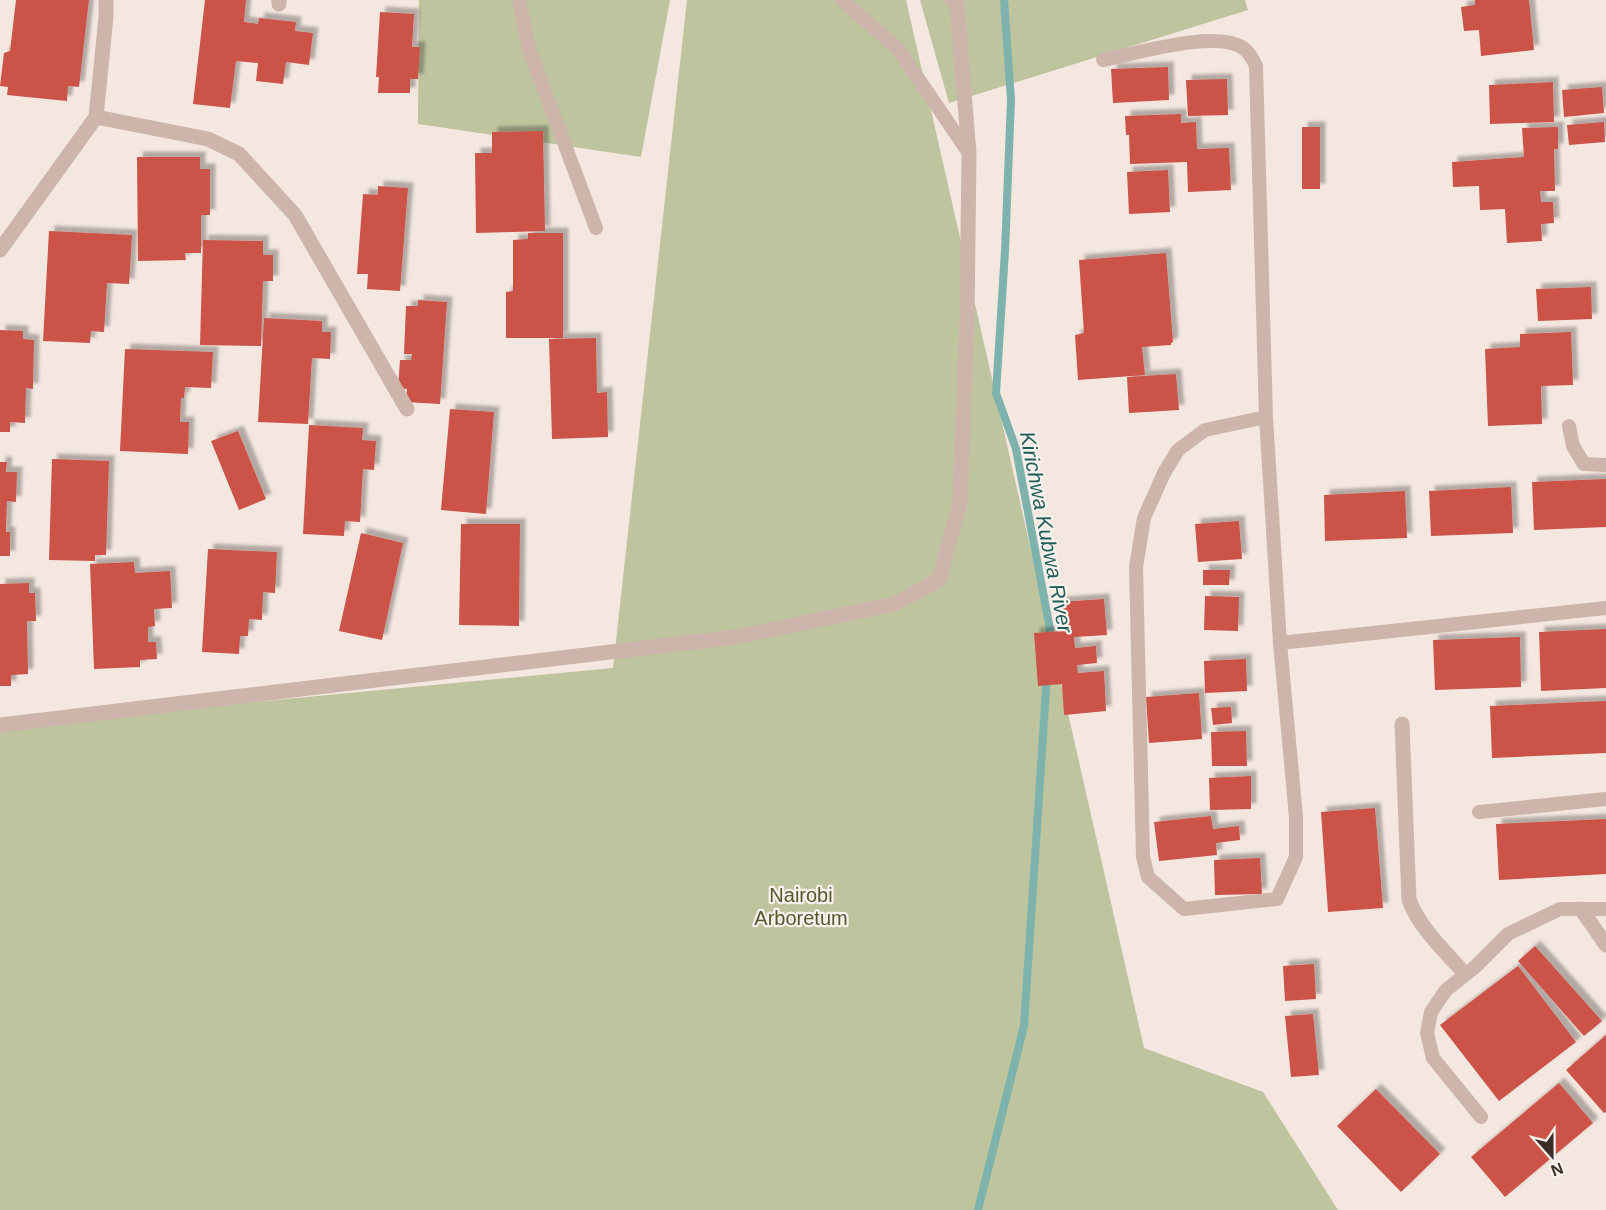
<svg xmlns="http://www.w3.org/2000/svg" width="1606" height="1210" viewBox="0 0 1606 1210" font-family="Helvetica,sans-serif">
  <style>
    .green { fill: #bec49e }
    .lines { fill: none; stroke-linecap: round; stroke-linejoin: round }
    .stream { stroke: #7db3ac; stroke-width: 8 }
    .building { fill: #cb5247; filter: url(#shadow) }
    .lane { stroke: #cdb5ab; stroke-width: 14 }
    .street { stroke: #cdb5ab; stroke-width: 15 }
    .labels { text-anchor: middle; stroke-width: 4.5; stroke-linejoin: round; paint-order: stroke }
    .park-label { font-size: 20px; fill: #515a2d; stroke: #fbf2ed }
    .water-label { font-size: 21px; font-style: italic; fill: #1d5f58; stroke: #fbf2ed }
  </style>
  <defs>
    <filter id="shadow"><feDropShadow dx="5.5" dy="-5.5" stdDeviation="1.5" flood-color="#0004"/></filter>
  </defs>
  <rect width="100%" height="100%" fill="#f4e7e0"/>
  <path class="green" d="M419,0h251l-29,157 -223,-33z
    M687,0h219l238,1048 119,44 75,118h-1338v-484l613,-58z
    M920,0h325l3,10 -299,93z"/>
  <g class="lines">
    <path class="stream" d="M1004,0l7,100 -6,151 -9,142 20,56 34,180 -1,14
      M978,1210l46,-184 23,-352"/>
  </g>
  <path class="building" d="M16,0h73l-10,87 -11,-1 -1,15 -60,-6 1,-8 -8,-1 4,-33 6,-2z
    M205,0h41l-2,22 14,2 1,-6 37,4 -1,9 18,2 -4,32 -23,-3 -3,22 -27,-3 2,-18 -22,-2 -6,47 -37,-4z
    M1475,0h54l5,50 -53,6 -2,-26 -15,1 -3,-24 14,-2z
    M380,12l34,2 -2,33h8l-2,32h-8v14h-32l1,-16h-3z
    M1168,67l1,33 -56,3 -2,-34z
    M1227,79l1,36 -40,1 -2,-36z
    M1553,82l1,40 -64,2 -1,-39z
    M1602,87l2,26 -40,4 -2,-27z
    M1181,114v9l15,-1 1,27 32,-1 2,42 -43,2 -1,-30 -57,2 -1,-29h-3l-1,-19z
    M1604,122l1,20 -36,3 -2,-20z
    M1302,127h18v62h-18z
    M1558,127v22h-4l1,42h-15l1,11h12l1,21 -13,1 1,17 -35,2 -2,-34 -25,1 -1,-24 -26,1 -1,-25 72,-5 -2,-29z
    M543,131l2,100 -69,2 -1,-80h17v-21z
    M137,157h63v12h10v46h-9v38h-16l1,7 -48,1z
    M1168,170l2,42 -41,2 -2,-42z
    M378,186l30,2 -8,103 -33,-2 1,-15h-11l6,-80 15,1z
    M49,231l83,4 -3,49 -22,-1 -3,49 -13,-1 -1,12 -47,-2z
    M528,233h35v105h-57v-46l7,-1v-51l15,-1z
    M203,240l60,1v14h10v26h-10l-2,65 -61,-1z
    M1166,253l7,89 -2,1v2l-29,2 3,28 -67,5 -3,-45 9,-2 -5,-73z
    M1591,287l1,32 -54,2 -2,-32z
    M418,300l29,2 -7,102 -34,-2 1,-13 -9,-1 2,-28h11l1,-6h-8l2,-48h12z
    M264,318l58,3v11h9l-1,27 -18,-1 -4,66 -50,-2z
    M0,330l23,1v8l11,1 -1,49 -7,-1 -1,35 -15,-1v10h-10z
    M1571,332l2,53 -32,1 1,38 -54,2 -3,-77 35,-2v-13z
    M596,338l1,55 10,-1 1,45 -56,2 -3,-100z
    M125,349l88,3 -2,36 -26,-1 -1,11h-3l-1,24h9l-1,32 -68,-3z
    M1176,374l3,36 -50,3 -2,-36z
    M450,409l44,3 -8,102 -45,-4z
    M309,425l54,3 -1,12 14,1 -2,29 -11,-1 -3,53 -15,-1 -1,15 -41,-2z
    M238,431l28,68 -27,11 -28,-69z
    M52,459l57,2 -3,94h-11v6l-46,-1z
    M0,462h7l-1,10h11l-1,30 -9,-1 -1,31h4v24h-10z
    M1606,479v48l-72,3 -2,-48z
    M1511,487l2,46 -82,3 -2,-45z
    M1405,491l2,47 -82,3 -1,-46z
    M1239,521l3,38 -44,3 -3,-38z
    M461,524h59l-1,102 -60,-1z
    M361,533l42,10 -21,97 -43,-9z
    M208,549l69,3 -2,41 -12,-1 -1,28 -13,-1 -1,17h-8l-1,18 -37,-2z
    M134,562l1,11 35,-2 2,37 -18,1 1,17 -7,1v15h8l1,17 -17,1v7l-46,2 -4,-105z
    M1203,570h27l-1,15h-26z
    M29,583v10h6l1,28h-9l1,53 -17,1v11h-11v-102z
    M1205,596l34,1 -1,34 -34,-1z
    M1104,599l3,36 -33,2 1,11 21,-2 1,17 -20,2 1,8 26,-2 2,40 -42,4 -2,-31 -24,2 -4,-53 28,-2 -3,-29z
    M1606,629v59l-65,3 -2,-59z
    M1520,637l1,50 -86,3 -2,-50z
    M1246,659l1,32 -42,2 -1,-32z
    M1199,693l3,46 -53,4 -3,-46z
    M1606,701v52l-114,5 -2,-52z
    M1231,707l1,16 -19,2 -2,-17z
    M1246,731l1,35h-35l-1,-34z
    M1251,776v33l-41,1 -1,-32z
    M1375,808l8,100 -55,4 -7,-100z
    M1211,816l2,13 26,-3 1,14 -24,3 1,12 -58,6 -5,-39z
    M1606,819v55l-107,6 -3,-56z
    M1260,858l2,36 -47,1 -1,-35z
    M1535,946l67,75 -18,15 -66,-75z
    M1314,964l2,35 -31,2 -2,-35z
    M1518,966l58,76 -77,59 -59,-76z
    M1313,1014l6,61 -28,2 -6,-61z
    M1606,1035v77l-2,1 -38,-43z
    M1559,1083l34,40 -88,74 -34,-40z
    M1376,1089l64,65 -39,38 -64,-66z"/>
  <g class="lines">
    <path class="lane" d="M519,0l10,49 67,179
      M842,0l56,49 71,104
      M1103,60c32,-6 113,-31 140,-12 7,5 10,11 13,18l10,351 14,226 16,174v40l-19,42 -93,10 -36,-32 -5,-20 -7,-290 8,-49 20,-45 14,-23 27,-20 61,-13
      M1569,426l4,20 11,18 22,1
      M1280,643l326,-35
      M1479,812l127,-13
      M1481,1117l-48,-59 -6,-25 4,-21 15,-22 29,-23 33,-33 52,-25h46"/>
    <path class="street" d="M106,0v17l-10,100 112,22 31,15 56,61 112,194
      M279,4v-4
      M0,250l96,-133
      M1402,724l7,176c11,29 37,52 56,74
      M0,725l736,-88 158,-33 45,-24 21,-78 7,-180 2,-169 -12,-148 -5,-5
      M1581,909l25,36"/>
  </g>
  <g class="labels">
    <g class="park-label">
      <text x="801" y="902">Nairobi<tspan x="801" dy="23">Arboretum</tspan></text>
    </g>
    <g class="water-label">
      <text transform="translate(1046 532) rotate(79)" y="7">Kirichwa Kubwa River</text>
    </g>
  </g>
  <g transform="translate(1552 1156) rotate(159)" stroke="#fbf2ed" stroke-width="4.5" paint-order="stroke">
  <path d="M0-4.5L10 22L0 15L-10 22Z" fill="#3b2d2a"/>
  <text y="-9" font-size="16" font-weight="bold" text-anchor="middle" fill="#3b2d2a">N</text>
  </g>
</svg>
